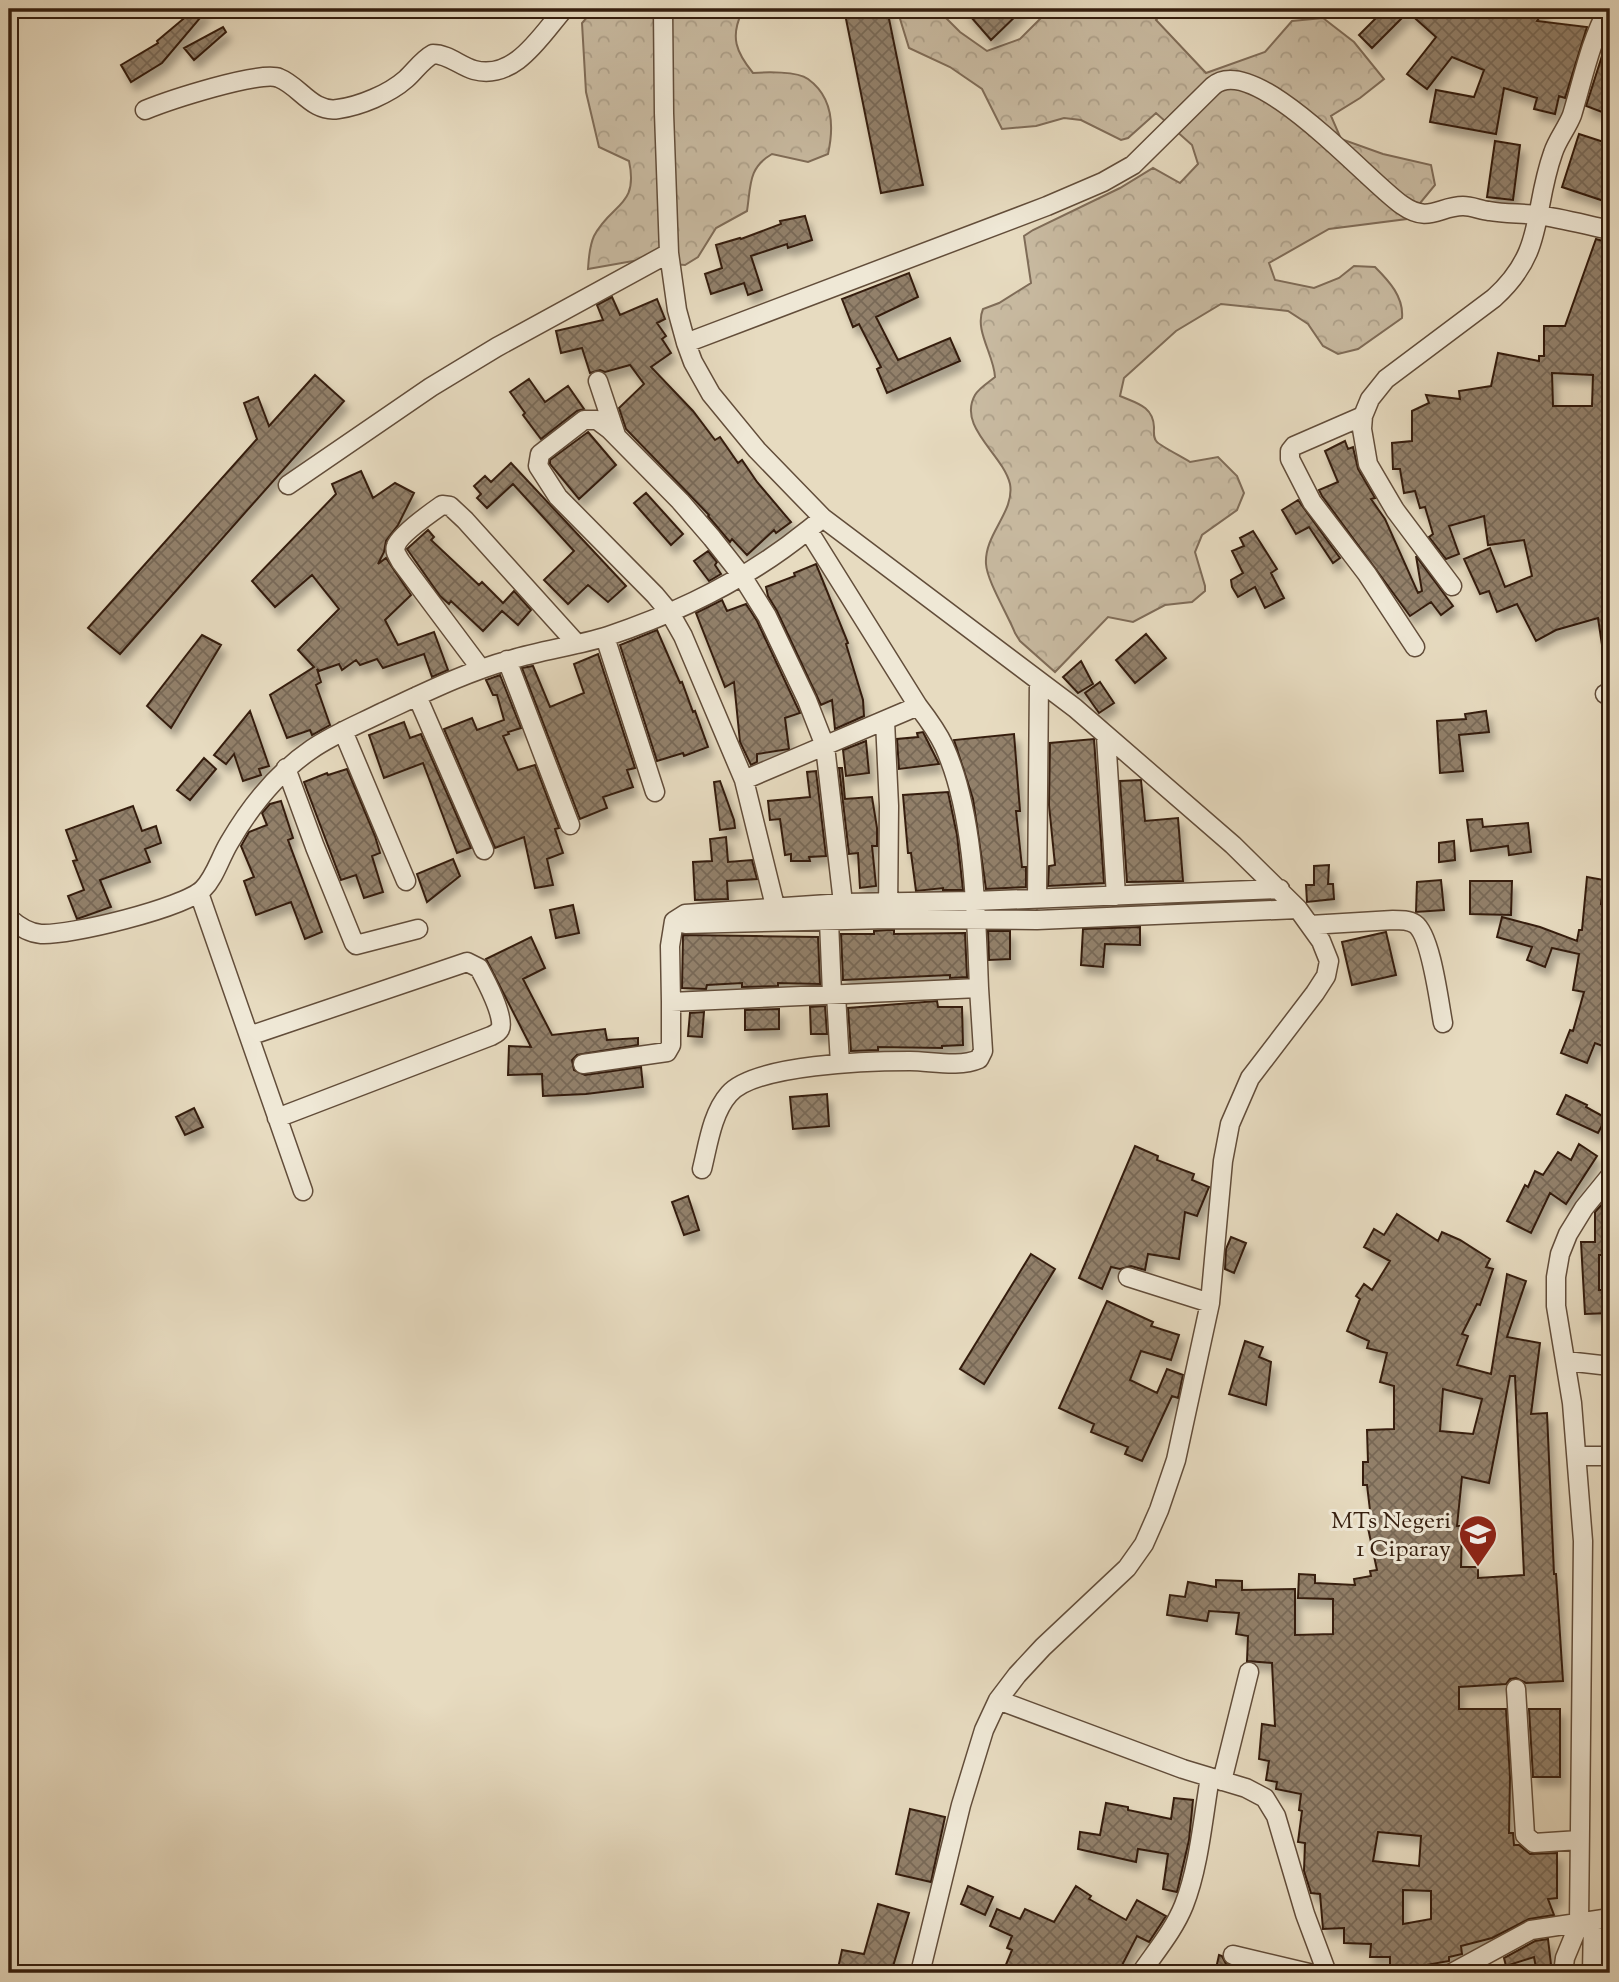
<svg xmlns="http://www.w3.org/2000/svg" width="1619" height="1982" viewBox="0 0 1619 1982" font-family="'Sorts Mill Goudy',serif">
  <style>
    .forest { fill: url(#forest-crowns); stroke: #7f6c58; stroke-width: 2 }
    .building { fill: url(#building-cross-hatch); stroke: #351e0e; stroke-width: 2; fill-rule: evenodd; filter: url(#shadow) }
    .lines { fill: none; stroke-linecap: round; stroke-linejoin: round }
    .minor-casing { stroke: #624d3a; stroke-width: 21 }
    .minor { stroke: #efe8d6; stroke-width: 18 }
    .labels { text-anchor: middle; stroke-width: 6; stroke-linejoin: round; paint-order: stroke }
    .poi-label { font-size: 24px; fill: #351e0e; stroke: #efe8d6; text-anchor: end }
  </style>
  <defs>
    <pattern id="forest-crowns" width="20" height="18" patternUnits="userSpaceOnUse" patternTransform="scale(1.75)"><rect width="20" height="18" fill="#c9bba2"/><path d="M2 6a3 3 0 1 1 6 0M12 15a3 3 0 1 1 6 0" fill="none" stroke="#ada08a"/></pattern>
    <pattern id="building-cross-hatch" width="8" height="8" patternUnits="userSpaceOnUse" patternTransform="scale(1.75)"><rect width="8" height="8" fill="#92806b"/><path d="M0 0l8 8M0 8l8-8" fill="none" stroke="#786856"/></pattern>
    <filter id="shadow"><feDropShadow dx="4.5" dy="8" stdDeviation="3.5" flood-color="#0004"/></filter>
  </defs>
  <rect width="100%" height="100%" fill="#e7dbc0"/>
  <filter id="stains"><feTurbulence type="fractalNoise" baseFrequency=".00286" numOctaves="4"/><feColorMatrix values="0 0 0 0 .2 0 0 0 0 .09 0 0 0 0 .02 0 0 0 .5 -.17"/></filter>
  <radialGradient id="worn" r=".72"><stop offset=".6" stop-color="#630" stop-opacity="0"/><stop offset="1" stop-color="#630" stop-opacity=".3"/></radialGradient>
  <path class="forest" d="M594,9h158l-10,3c-12,25 -6,40 11,61 13,-1 44,-2 55,6 25,18 26,48 20,75l-20,8 -36,-8c-24,14 -21,31 -25,57l-31,17 -18,29 -13,8 -52,-4 -45,8c1,-12 1,-22 6,-33 17,-33 45,-29 35,-75l-30,-14 -13,-55 -4,-69z
    M767,9h52l-3,4 -17,2z
    M897,9h40l23,23 27,19 33,-12 30,-30h115l-9,11 50,53 59,-21 27,-31 31,-3 31,24 30,37 -24,19 -29,18 10,23 42,15 48,11 4,20 -28,34 -78,10 -60,34 6,17 39,8 25,-10 15,-12 21,1c14,14 29,30 27,51l-44,31 -20,5 -15,-8 -15,-22 -20,-13 -67,-7 -45,27 -52,47 -4,18c16,7 33,10 34,31 0,6 -1,11 3,15 2,3 27,16 33,20l28,-5 19,19 7,17 -7,17 -35,25 -7,17 10,34v5l-13,11 -27,3 -32,17 -25,-5 -53,55 -35,-31 -5,-8c-7,-18 -28,-52 -29,-69 -2,-30 29,-52 24,-80 -7,-30 -53,-57 -35,-89 4,-7 14,-13 20,-18 -1,-22 -21,-47 -12,-68l16,-6 32,-20 -7,-47 9,-6 87,-42 33,-20 27,15 18,-19 -6,-19 -36,-32 -28,25 -7,2 -40,-20 -17,-2 -28,8 -34,3 -20,-40 -32,-22 -41,-19z"/>
  <path class="building" d="M195,9l11,2 -44,52 -31,19 -10,-17 37,-22 -1,-2z
    M844,9h43l36,176 -42,8z
    M964,9h59l-32,31z
    M1385,9h160l-8,12 50,6 -22,71 -6,-2 -4,18 -21,-5 3,-11 -33,-10 -8,46 -66,-12 6,-32 38,7 10,-27 -32,-13 -25,32 -20,-15 29,-37 -28,-25 -36,36 -13,-13z
    M223,27l3,5 -32,28 -10,-12z
    M1610,31v84l-24,-9z
    M1579,134l31,10v59l-48,-16z
    M1495,141l25,4 -7,55 -26,-3z
    M805,216l7,24 -24,8 -1,-4 -36,12 11,34 -14,5 -4,-12 -33,11 -6,-20 17,-6 -6,-23 24,-7 1,1 40,-15 -1,-3z
    M1596,239l14,4v87l-3,30h3v284l-8,1 -4,-27 -42,12 -20,11 -19,-37 -20,8 -8,-21 -9,3 -16,-35 26,-11 15,39 27,-11 -8,-36 -36,5 -4,-29 -35,10 10,28 -13,5 -17,-22 4,-3 -8,-27 -5,1 -5,-17 -11,2 -4,-24h-7l-1,-26 20,-2v-30l17,-8 -3,-8 34,4 -1,-8 32,-5 7,-33 41,8v-5h5v-30h21zM1552,373l41,2 -1,31h-39z
    M909,273l9,24 -42,20 22,43 52,-22 10,23 -73,32 -10,-24 4,-2 -22,-43 -6,3 -11,-28z
    M612,297l8,18 37,-16 8,20 -8,4 9,13 -4,3 9,14 -20,14 42,44 22,29 5,-3 18,26 4,-3 15,22 34,40 -15,11 -2,-3 -27,25 -15,-16 -2,3 -22,-26 1,-1 -83,-86 -7,-21 25,-24 -14,-19 -25,7 -5,-2 -10,3 -8,-25 -21,5 -5,-22 47,-11 -6,-15z
    M315,375l29,26 -224,253 -32,-26 169,-189 -13,-36 14,-6 11,29z
    M529,379l16,23 23,-16 16,23 -7,2 -36,28 -18,-24 2,-2 -15,-21z
    M588,432l28,33 -37,34 -29,-35v-4z
    M1345,441l3,8 5,-2 5,22 17,29 -4,1 14,20 33,74 4,-2 -6,-35 37,50 -12,9 -10,-13 -21,14 -88,-120 -3,-6 19,-8 -13,-31z
    M511,463l115,123 -18,16 -20,-17 -20,19 -24,-24 30,-29 -61,-67 -26,24 -10,-10 4,-4 -7,-8 11,-10 6,6z
    M361,471l12,27 22,-15 19,10 -16,32 -12,16 -2,11 -6,12 8,-6 25,37 -26,25 13,25 36,-13 14,38 -16,7 -8,-23 -41,14 -6,-9 -17,6 -4,-5 -14,10 -3,-6 -20,7 -2,-2 4,13 -5,3 14,40 -18,10 -2,-5 -23,8 -17,-43 44,-28 -16,-17 41,-41 -27,-34 -37,32 -23,-26 84,-87 -4,-10z
    M646,493l37,41 -12,11 -37,-42z
    M1298,500l42,58 -7,5 -24,-36 -13,7 -14,-24z
    M428,530l6,7 -3,3 48,45 3,-3 21,21 11,-12 17,19 -13,15 -16,-14 -19,20 -32,-30 -2,3 -9,-8 -33,-47z
    M1253,531l24,38 -6,4 13,25 -19,10 -10,-21 -17,10 -6,-10 -1,-7 12,-7 -11,-22 12,-5 -4,-8z
    M708,551l9,11 -2,3 6,9 -12,7 -15,-20z
    M816,564l32,79 -2,1 17,56 1,16 -29,13 -3,-29 -11,5 -44,-94 -9,-15 -2,-9 29,-11 -1,-3z
    M722,600l5,11 19,-7 11,17 43,92 -15,5 4,31 -32,5v8l-6,3 -11,-23 -6,-60 -9,5 -29,-74z
    M657,630l23,53 2,-1 11,30 2,-1 13,36 -24,9 -1,-3 -26,8 -37,-116z
    M1146,634l20,24 -31,25 -19,-23z
    M202,635l19,10 -50,83 -24,-22z
    M598,654l37,114 -8,2 6,17 -30,10 4,11 -27,11 -58,-151 11,-2 17,41 34,-14 -10,-29z
    M1081,661l12,23 -15,9 -15,-16z
    M500,675l21,53 -13,4 1,2 -6,2 15,34 17,-5 24,63 -4,1 8,24 -16,6 6,26 -18,3 -11,-51 -29,11 -51,-119 28,-11 5,12 27,-10 -7,-25h-4l-7,-15z
    M1100,682l14,21 -15,10 -14,-20z
    M250,711l19,55 -10,3 2,6 -18,6 -9,-27 -8,10 -12,-9z
    M1486,711l3,21 -30,3 4,36 -23,2 -3,-52 29,-2 -1,-5z
    M404,722l6,16 11,-4 50,114 -14,5 -34,-90 -39,15 -15,-43z
    M923,732l16,32 -40,5 -2,-30 21,-2 -1,-4z
    M1014,734l6,77h-4l6,56h4v20l-40,2 -13,-90 -19,-59z
    M1094,739l10,144 -56,3 1,-20 6,-1 -6,-60 1,-62z
    M866,741l3,32 -23,3 -3,-26z
    M204,758l12,11 -26,31 -13,-10z
    M839,768h3l3,31 27,-2 5,31v18h-5l4,40 -16,2 -2,-35 -9,1z
    M347,769l28,67 5,17 -8,3 11,36 -19,6 -8,-23 -15,5 -37,-98 23,-9 1,2z
    M816,771l10,85 -17,1 1,4h-19v-7l-6,1 -5,-36 -10,1 -2,-19 42,-4 -3,-25z
    M1141,780l4,41 33,-3 5,63 -56,1 -7,-101z
    M720,781l14,39 1,8 -15,2 -6,-48z
    M948,792l9,43 6,55h-20v-2l-27,3 -5,-38h-3l-5,-58z
    M281,801l12,37 -5,2 34,92 -17,7 -14,-37 -35,13 -12,-34 10,-4 -13,-31 8,-14 18,-7 -5,-12 8,-9z
    M133,806l9,25 14,-5 5,17 -16,6 5,13 -50,18 11,27 -34,12 -9,-23 16,-6 -11,-29 4,-1 -11,-30z
    M1482,819l1,8 45,-4 3,29 -22,3 -1,-9 -37,5 -4,-31z
    M726,837l2,25 24,-2 5,19 -30,2 1,18 -33,1 -2,-38 19,-1 -2,-22z
    M1454,841l1,19 -16,2v-19z
    M453,859l7,17 -33,26 -10,-28z
    M1329,865l-1,19h5l1,15 -27,3 -1,-17h8v-19z
    M1587,877l17,3 -3,24h4l-3,31 8,2v112l-15,-6 -8,20 -26,-10 9,-23 3,1 11,-39 -11,-2 6,-36 -27,-6 -7,19 -18,-7 5,-13 -35,-10 5,-20 38,10 37,14 2,-11h3z
    M1441,880l3,30 -28,2 1,-30z
    M1470,881h42l-1,34 -41,-1z
    M573,905l6,28 -23,5 -6,-28z
    M1140,927v18l-35,-1 -2,23 -22,-2 2,-36z
    M888,930h6v4l71,-1 2,44 -17,1v-3l-107,5 -2,-46h33v-3z
    M988,931h22v28l-21,1z
    M1386,932l10,43 -44,10 -10,-43z
    M683,935l135,2 2,47 -42,-1v3l-36,1v-4l-35,2 -1,4 -24,-1z
    M531,937l14,31 -22,11 29,56 53,-6 2,11 31,-2v7l-61,10 -5,5 2,10 11,5 56,-8 2,20 -57,7 -43,2 -1,-22 -34,1 1,-29 22,1 -45,-88z
    M937,1001l1,6h24l1,38 -21,1v2l-64,-1v3l-27,1 -3,-43z
    M825,1006l2,28h-16l-1,-27z
    M779,1009v20l-34,1v-20z
    M704,1012l-2,25 -14,-1 2,-23z
    M827,1094l2,32 -36,3 -3,-32z
    M1566,1095l21,10 -1,2 20,11 -8,15 -41,-19z
    M194,1108l9,19 -18,8 -9,-18z
    M1579,1144l18,12 -31,48 -16,-11 -19,40 -24,-12 18,-36 3,2 7,-16 8,4 15,-23 13,8z
    M1135,1146l23,10 -1,4 37,14 -2,6 17,7 -12,29 -12,-4 -6,47 -31,-5 -3,16 -14,-4 -11,3 -9,-2 -9,22 -23,-11z
    M688,1196l11,34 -15,5 -12,-33z
    M1604,1202h6v53h-11v35h11v23l-25,1 -4,-72h14v-30z
    M1397,1214l41,27 4,-9 18,8 30,19 -4,8 7,2 -13,36 -3,-1 -15,30 6,2 -11,29 34,9 16,-100 19,7 -19,56 33,6 -9,71 16,-1 7,161h2l7,107 -37,2 -10,-5 -6,1 -4,5 -47,3v22h47l4,68 -1,56h4l1,12h5l11,9 27,-1v45l-9,1 6,16 -25,4 -37,19 -31,8 1,8 -13,3v4l-23,4v3l-36,-2v-9h-20l1,-13 -27,-1v-15l-21,1 -3,-35 -9,-1 -7,-22 1,-28 -7,-1 4,-31 -3,-1 2,-16 -25,-5 1,-7 -11,-2 3,-19 -10,-2 3,-35 13,2 -3,-63 -25,-2 1,-25 -12,-2 3,-21 -30,-2 -2,10 -40,-6 3,-20 15,2 3,-15 28,5v-7l26,1v9l53,-1v46l38,-1v-35l-35,-1 1,-24 16,1v8l40,2 -1,-6 17,-3 -1,-5 7,-1 -9,-42 4,-1 -5,-42h-4v-23h5l-1,-32 27,-1v-43l-14,-4 7,-29 -20,-5 2,-7 -22,-10 13,-32 -4,-3 8,-12 8,6 18,-29 -26,-14 10,-18 10,6zM1510,1376h5l9,199 -46,3v-11h-17l1,-41h-5l5,-49 27,6zM1443,1389l39,10 -9,35 -33,-3zM1378,1832l43,4 -2,30 -46,-5zM1403,1890l28,1v28l-28,5z
    M1231,1237l15,6 -12,30 -9,-4 1,-20z
    M1031,1254l24,15 -71,115 -24,-15z
    M1107,1301l46,21 -2,4 28,9 -8,25 -30,-9 -11,29 27,13 10,-24 16,6 -5,23 -6,-2 -30,65 -17,-7 3,-7 -37,-15 3,-8 -35,-16z
    M1245,1341l18,6 -4,10 12,5 -5,43 -37,-11z
    M1529,1709h31v68h-27z
    M1174,1798l19,2 -4,40 -12,52 -14,-3 5,-35 -30,-5 -2,13 -58,-13 2,-17 20,3 6,-32 22,4v3l43,9z
    M910,1809l35,8 -14,65 -35,-8z
    M968,1886l25,11 -8,18 -24,-11z
    M1076,1886l15,10 -2,3 37,21 11,-20 29,16 -17,26 -12,-6 -19,37h-99l-14,-6 7,-17 -5,-2 5,-12 -22,-10 7,-17 23,10 5,-10 29,13z
    M878,1904l31,9 -18,60h-54l5,-23 22,4z
    M1548,1939l4,34h-15l-3,-16 -28,9 -2,-8 31,-17z
    M1219,1955l3,1 4,8 9,3 -1,6h-19z"/>
  <g class="lines">
    <defs>
      <path id="minor" d="M663,9l1,104 5,140 8,57 9,33 7,19 18,32 46,56 66,68 252,190 158,137 65,64 23,32 8,20 -3,15 -11,17 -65,85 -20,46 -7,37 -13,142 -34,157 -17,50 -15,34 -17,24 -84,79 -26,28 -19,25 -14,30 -23,75 -41,168
        M145,110c22,-9 115,-40 134,-32 21,8 33,35 59,31 22,-3 51,-15 68,-30 9,-8 16,-19 27,-25 15,0 27,12 41,16 41,11 67,-35 90,-61
        M686,343l361,-137 56,-24 30,-17 80,-79c41,-36 155,96 189,119 27,19 37,1 61,1 9,0 17,4 26,5 16,3 32,2 48,4 24,3 49,10 73,15
        M598,381l18,54
        M1363,416l-69,30 -4,5v8l22,43 55,72 48,73
        M288,485l143,-98 66,-40 172,-94
        M823,518l-15,12 110,176c10,13 19,25 26,40 31,68 32,168 35,242l-308,14 -1,-56 4,-25 11,-7 158,-11 132,-2 305,-12
        M1452,586l-57,-76 -27,-46 -6,-35 1,-13 7,-17 16,-20 108,-81c52,-47 38,-86 59,-145 4,-13 14,-25 19,-38 11,-36 18,-73 36,-106
        M605,637l50,155
        M507,660l63,165
        M481,669l-80,-107c-3,-5 -7,-11 -5,-16 3,-11 36,-34 46,-41l8,1 15,14 112,124
        M1605,694h5
        M417,696l67,154
        M885,721l4,85 -1,106
        M343,731l63,150
        M1106,736l10,160
        M286,768l29,79 39,96 2,2 62,-16
        M744,780l174,-74
        M199,893l104,298
        M1037,899l2,-218
        M775,906l-31,-126 -61,-144 -13,-23 -15,-18 -97,-98 -20,-31 2,-12 44,-34h13l12,9 71,72 32,37 30,38 25,40 40,84 18,46 18,157
        M9,918c9,8 19,15 32,16 27,2 143,-26 162,-45 12,-12 17,-31 26,-46 21,-36 49,-71 83,-94 22,-15 47,-25 71,-37 41,-19 83,-40 127,-52 32,-10 66,-14 98,-24 72,-24 141,-58 200,-106
        M829,921l3,73
        M685,924l203,-5 149,1 261,-11
        M1310,925l83,-5c8,0 16,0 22,4 16,11 24,78 28,99
        M836,994l4,70
        M249,1036l218,-74 12,6c6,11 27,50 21,61 -2,4 -5,5 -9,7l-214,82
        M583,1064l84,-12 4,-7v-43
        M702,1169c6,-24 10,-56 27,-75 26,-30 142,-33 181,-33 21,0 49,7 69,-2l4,-8 -4,-63
        M1128,1277l82,26
        M1566,1361l44,5
        M1578,1456h32
        M1516,1689l9,146 9,8 45,-3
        M998,1700l185,69 63,19 19,10 11,18 29,98 22,59
        M1222,1781l27,-109
        M1233,1955l76,18
        M1141,1973c15,-22 33,-43 43,-68 15,-38 19,-87 26,-128
        M1452,1973l79,-43 79,-12
        M1563,1973l2,-15 14,-34 4,-383 -11,-138 -16,-97v-29l4,-23 8,-20 16,-26 26,-32
        M1592,1973l1,-52"/>
    </defs>
    <use href="#minor" class="minor-casing"/>
    <use href="#minor" class="minor"/>
  </g>
  <defs>
    <symbol id="school-pin" viewBox="-11 -11 22 30"><path d="M0 17L-7.5 6A9.5 9.5 0 1 1 7.5 6Z" fill="#8f2418" stroke="#efe8d6"/><path d="M0-5L7-2L0 1L-7-2ZM-4 1L0 2.5L4 1V4Q0 6-4 4Z" fill="#fff"/></symbol>
  </defs>
  <g fill-rule="evenodd">
    <use href="#school-pin" x="1456" y="1512" width="44" height="60"/>
  </g>
  <g class="labels">
    <g class="poi-label">
      <text x="1451" y="1528">MTs Negeri<tspan x="1451" dy="28">1 Ciparay</tspan></text>
    </g>
  </g>
  <rect width="1619" height="1982" fill="none" stroke="#e7dbc0" stroke-width="35"/>
  <rect x="10" y="10" width="1598" height="1961" fill="none" stroke="#351e0e" stroke-width="3.5"/>
  <rect x="18" y="18" width="1584" height="1947" fill="none" stroke="#351e0e" stroke-width="2"/>
  <rect width="100%" height="100%" filter="url(#stains)"/>
  <rect width="100%" height="100%" fill="url(#worn)"/>
</svg>
